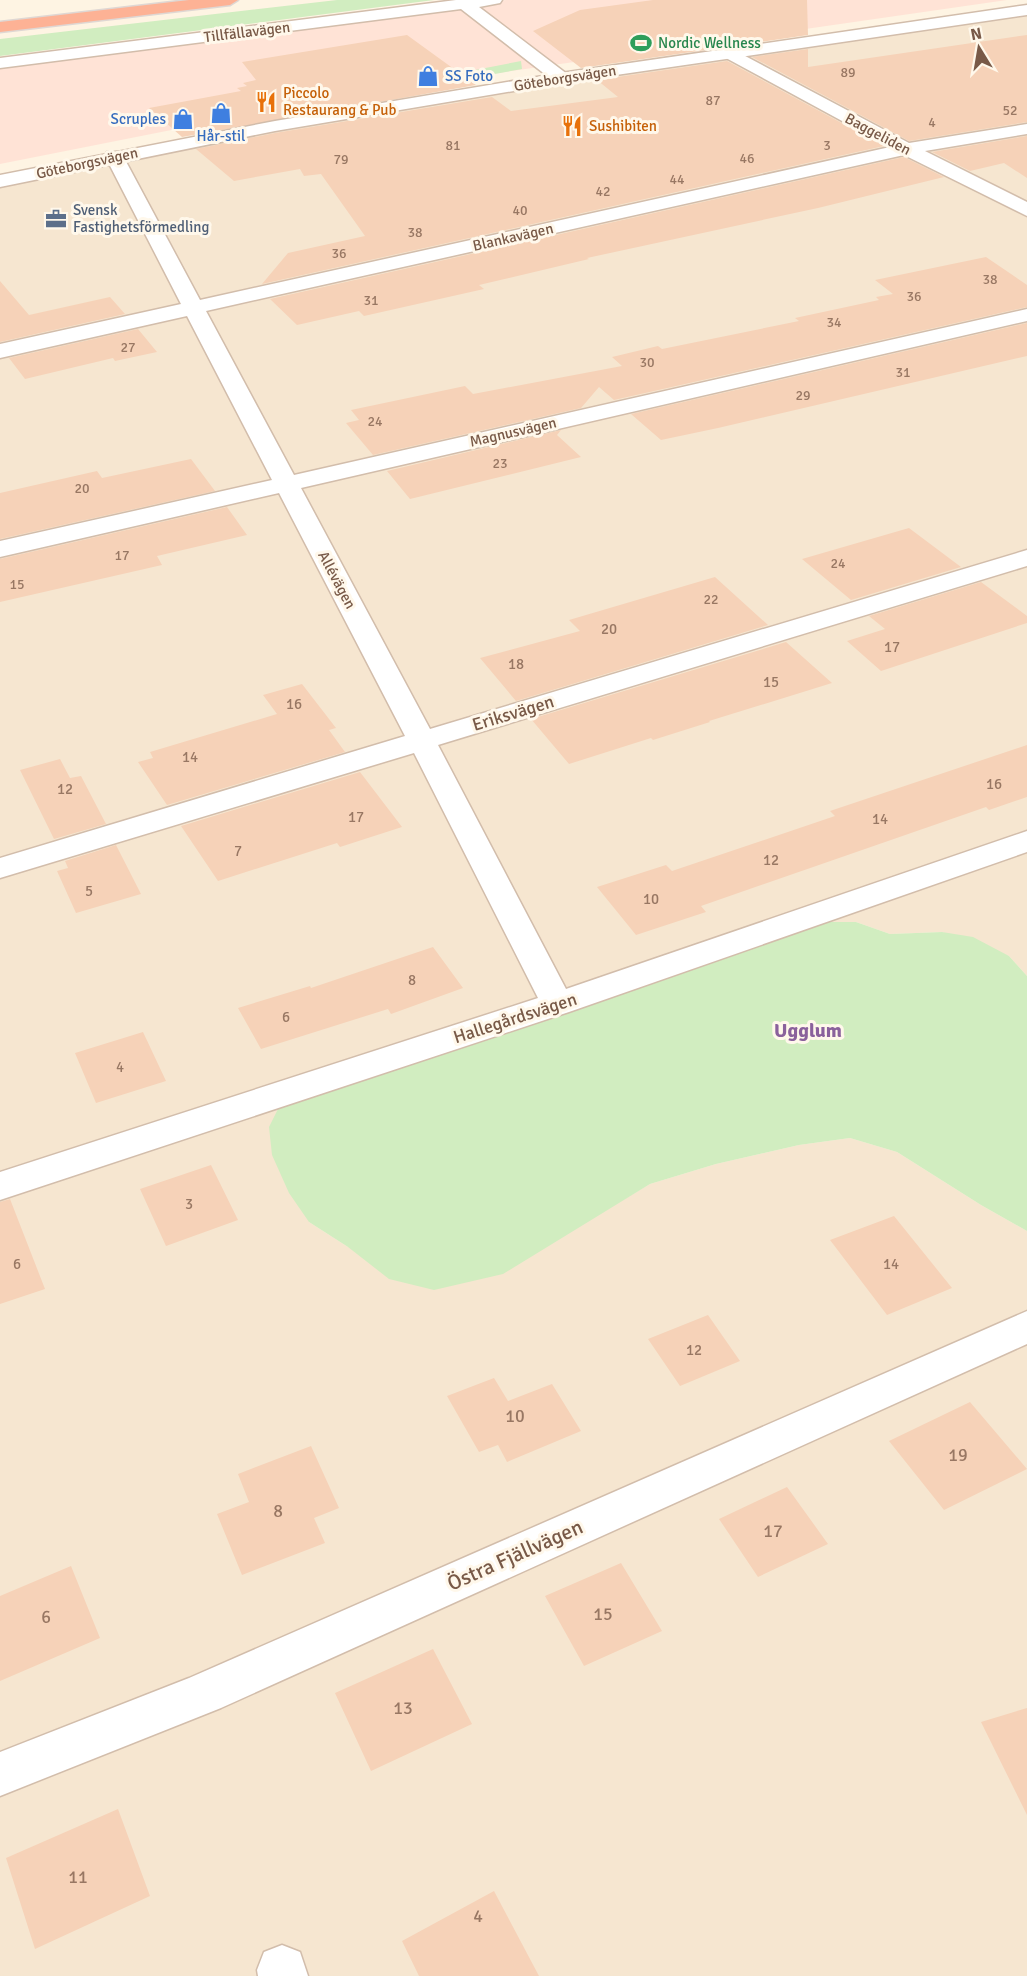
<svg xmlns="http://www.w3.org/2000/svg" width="1027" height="1976" viewBox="0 0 1027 1976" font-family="Signika,sans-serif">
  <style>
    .residential { fill: #f6e6d0 }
    .commercial { fill: #ffe3d6 }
    .green { fill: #d1edc0 }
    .building { fill: #f6d2b8 }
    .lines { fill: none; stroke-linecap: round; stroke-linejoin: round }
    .minor-casing { stroke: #d2bdab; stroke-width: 3 }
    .tertiary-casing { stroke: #d2bdab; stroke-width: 3 }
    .motorway-casing { stroke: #dfd7d3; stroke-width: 3 }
    .minor { fill: #fff; fill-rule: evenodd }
    .tertiary { fill: #fff; fill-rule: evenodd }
    .motorway { fill: #fdb295; fill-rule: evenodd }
    .labels { text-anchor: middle; stroke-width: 6; stroke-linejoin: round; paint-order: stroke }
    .far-number-label { font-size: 14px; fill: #987763 }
    .far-street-label { font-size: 15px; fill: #785947; stroke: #fff8eb }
    .far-leisure-label { font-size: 15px; fill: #27864d; stroke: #fff8eb; text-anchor: start }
    .far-shop-label { font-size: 15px; fill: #366cbe; stroke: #fff8eb; text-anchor: start }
    .far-food-label { font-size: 15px; fill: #c56008; stroke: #fff8eb; text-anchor: start }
    .far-service-label { font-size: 15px; fill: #4e5e75; stroke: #fff8eb; text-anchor: start }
    .number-label { font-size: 15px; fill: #987763 }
    .street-label { font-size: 18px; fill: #785947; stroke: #fff8eb }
    .near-number-label { font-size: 18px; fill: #987763 }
    .neighbourhood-label { font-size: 20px; font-weight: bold; fill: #8a619c; stroke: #fff8eb }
    .near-street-label { font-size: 21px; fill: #785947; stroke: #fff8eb }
  </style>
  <rect width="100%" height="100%" fill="#fef4e3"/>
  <path class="residential" d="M1027,12v964l-18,-20 -67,-24 -52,2 -34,-12 -547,300 39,25 241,-27 61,-36 66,-20 83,-19 51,-7 47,14 84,53 46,26v745h-1027v-1792l244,-50 381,-63z"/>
  <path class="commercial" d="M506,0h501l-523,75 -242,41 -242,48v-97l418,-52z"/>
  <path class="green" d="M337,0h97l-434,56v-17z
    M521,61l1,8 -44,8 -7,-4 4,-3z
    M821,922h35l34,12 52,-2 31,5 36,19 18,20v255l-46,-26 -84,-53 -47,-14 -51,7 -83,19 -66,20 -147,90 -69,16 -45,-11 -41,-32 -39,-25 -20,-29 -17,-38 -3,-28 9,-18 34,-18z"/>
  <path class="building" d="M653,0h154l1,35 -227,33 -48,-37 47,-21z
    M407,35l69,50 -294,52 -33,-29 92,-17 -4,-3 10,-2 -4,-3 13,-3 -14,-18z
    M1027,35v87l-118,19 -157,-84 56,-8v18z
    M727,61l157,85 -622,138 26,-31 77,-17 -44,-62 -17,2 -4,-7 -66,12 -38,-32 79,-16 217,-36 19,14 107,-14 -21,-17z
    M1027,136v42l-23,-15 -34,8 -38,-19z
    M904,157l40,20 -126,31 -231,50 2,1 -110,26 5,4 -120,27 -5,-5 -62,14 -27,-26z
    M986,257l41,28v22l-413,93 -15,-13 -18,21 -208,47 -27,-32 13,-3 -8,-10 114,-24 8,8 149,-28 -10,-9 46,-11 4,3 137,-28 -4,-3 84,-18 -3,-3 17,-3 -18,-14z
    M0,281l29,34 81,-18 15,17 -125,28z
    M1027,323v33l-309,72 -57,12 -30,-26z
    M138,329l19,23 -42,9 -2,-3 -88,21 -16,-21z
    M561,430l-4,5 24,22 -171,42 -23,-28z
    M191,459l24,32 -215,48v-46l97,-22 5,7z
    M227,507l20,28 -90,21 5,9 -162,37v-43z
    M909,528l52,39 -110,33 -49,-41z
    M715,577l53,48 -252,76 -36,-43 100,-27 -11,-11z
    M981,582l46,34v7l-146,48 -34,-30 38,-12 -16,-13z
    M786,642l46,41 -123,38 1,1 -57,18 -2,-2 -82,26 -38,-45z
    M302,684l34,44 -7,2 16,22 -178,53 -29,-43 15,-4 -3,-6 127,-38 -14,-19z
    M1027,745v52l-38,13 -3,-3 -285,99 5,6 -70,23 -39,-48 69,-22 6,6 163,-55 -5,-5z
    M60,759l10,19 11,-2 25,48 -52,15 -34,-69z
    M360,772l42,55 -62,20 -3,-4 -119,38 -37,-55z
    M116,845l25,49 -65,19 -19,-42 11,-3 -3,-7z
    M433,947l30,41 -72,26 -3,-5 -127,40 -23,-41 72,-22 1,2z
    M143,1032l23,49 -70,22 -21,-50z
    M211,1165l27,55 -72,26 -26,-57z
    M10,1199l35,90 -45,15v-102z
    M894,1216l58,72 -65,27 -57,-75z
    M708,1315l32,46 -60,25 -32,-47z
    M494,1378l14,23 44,-17 29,47 -74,31 -9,-17 -19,7 -32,-56z
    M970,1402l57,67 -83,41 -55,-69z
    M311,1446l28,62 -25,10 11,25 -83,32 -25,-61 32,-12 -11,-28z
    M787,1487l41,57 -70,33 -39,-58z
    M621,1563l41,68 -78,35 -39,-70z
    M71,1566l29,72 -100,43v-85z
    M433,1649l39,75 -101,47 -36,-78z
    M1027,1708v107l-46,-93z
    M118,1809l32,87 -115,53 -29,-91z
    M494,1891l45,85h-120l-17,-35z"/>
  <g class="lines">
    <defs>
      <path id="minor" d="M456,0h46l-2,3 -21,4 88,67 3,4 -3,4h-12l-94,-73 -461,59v-10z
        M732,49l177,94 118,-19v10l-102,17 102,51v14l-123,-61 -698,156 88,164 733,-166v12l-726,167 129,241 597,-179v16l-589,179 128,244 461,-158v21l-458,160 -569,188v-28l538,-174 -124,-245 -414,125v-20l405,-122 -126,-243 -279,64v-16l272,-61 -85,-164 -187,42v-14l181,-40 -76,-148 2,-4h14l2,4 77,144 690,-153 -164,-89 -2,-4 2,-4z
        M1027,1311v33l-806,364 -221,88v-44l189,-74z
        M282,1945l18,7 8,24h-50l-1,-6 7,-18z"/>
      <path id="tertiary" d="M1027,5v10l-466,68 -286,48 -275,56v-12l275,-54 286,-48z"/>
      <path id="motorway" d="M189,0h49l-8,5 -230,27v-10z"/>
    </defs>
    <use href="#minor" class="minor-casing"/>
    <use href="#tertiary" class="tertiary-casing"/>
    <use href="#motorway" class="motorway-casing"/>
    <use href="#minor" class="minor"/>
    <use href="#tertiary" class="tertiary"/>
    <use href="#motorway" class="motorway"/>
  </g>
  <defs>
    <symbol id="stadium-bare" viewBox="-9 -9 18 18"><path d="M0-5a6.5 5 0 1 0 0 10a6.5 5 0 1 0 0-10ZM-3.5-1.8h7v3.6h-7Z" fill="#2e9e5b" stroke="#fff8eb" stroke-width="2.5" paint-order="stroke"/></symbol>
    <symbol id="shop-bare" viewBox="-9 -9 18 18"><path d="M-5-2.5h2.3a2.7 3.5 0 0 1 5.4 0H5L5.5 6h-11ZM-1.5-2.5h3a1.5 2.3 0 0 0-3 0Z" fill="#3f7fe0" stroke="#fff8eb" stroke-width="2.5" paint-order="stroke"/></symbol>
    <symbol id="restaurant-bare" viewBox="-9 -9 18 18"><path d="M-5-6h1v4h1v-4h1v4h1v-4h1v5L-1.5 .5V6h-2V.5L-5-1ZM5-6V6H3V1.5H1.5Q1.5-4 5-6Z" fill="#e8710a" stroke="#fff8eb" stroke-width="2.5" paint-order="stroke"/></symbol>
    <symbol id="office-bare" viewBox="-9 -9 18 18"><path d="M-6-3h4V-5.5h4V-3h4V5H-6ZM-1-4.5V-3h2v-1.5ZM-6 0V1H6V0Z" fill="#5c6f8a" stroke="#fff8eb" stroke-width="2.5" paint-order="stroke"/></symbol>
  </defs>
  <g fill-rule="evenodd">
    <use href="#stadium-bare" x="626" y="28" width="30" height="30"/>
    <use href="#shop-bare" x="413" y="61" width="30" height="30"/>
    <use href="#restaurant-bare" x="251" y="87" width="30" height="30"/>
    <use href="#shop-bare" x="206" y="98" width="30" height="30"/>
    <use href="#shop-bare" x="168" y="104" width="30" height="30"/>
    <use href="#restaurant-bare" x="557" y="111" width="30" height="30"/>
    <use href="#office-bare" x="41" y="204" width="30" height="30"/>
  </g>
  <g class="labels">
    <g class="far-number-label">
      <text x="848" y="77">89</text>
      <text x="713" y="105">87</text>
      <text x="1010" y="115">52</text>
      <text x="932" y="127">4</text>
      <text x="453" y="150">81</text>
      <text x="827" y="150">3</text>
      <text x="747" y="163">46</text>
      <text x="341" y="164">79</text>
      <text x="677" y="184">44</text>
      <text x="603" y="196">42</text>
      <text x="520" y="215">40</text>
      <text x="415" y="237">38</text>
      <text x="339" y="258">36</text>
      <text x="990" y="284">38</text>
      <text x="914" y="301">36</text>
      <text x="371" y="305">31</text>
      <text x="834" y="327">34</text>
      <text x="128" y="352">27</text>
      <text x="647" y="367">30</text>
      <text x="903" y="377">31</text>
      <text x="803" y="400">29</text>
      <text x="375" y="426">24</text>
      <text x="500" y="468">23</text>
      <text x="82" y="493">20</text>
      <text x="122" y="560">17</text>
      <text x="838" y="568">24</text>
      <text x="17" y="589">15</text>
      <text x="711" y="604">22</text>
    </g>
    <g class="far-street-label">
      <text transform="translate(247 32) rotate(-7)" y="5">Tillfällavägen</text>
      <text transform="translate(565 78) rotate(-9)" y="5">Göteborgsvägen</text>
      <text transform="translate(878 134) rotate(28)" y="5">Baggeliden</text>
      <text transform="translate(87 163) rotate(-12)" y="5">Göteborgsvägen</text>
      <text transform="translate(513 237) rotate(-13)" y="5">Blankavägen</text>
      <text transform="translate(513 432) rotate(-13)" y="5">Magnusvägen</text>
      <text transform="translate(337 580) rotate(62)" y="5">Allévägen</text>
    </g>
    <g class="far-leisure-label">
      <text x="658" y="48">Nordic Wellness</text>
    </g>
    <g class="far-shop-label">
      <text x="445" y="81">SS Foto</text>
      <text x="166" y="124" text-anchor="end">Scruples</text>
      <text x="221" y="141" text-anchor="middle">Hår-stil</text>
    </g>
    <g class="far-food-label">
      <text x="283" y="98">Piccolo<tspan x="283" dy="17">Restaurang &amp; Pub</tspan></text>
      <text x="589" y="131">Sushibiten</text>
    </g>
    <g class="far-service-label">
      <text x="73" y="215">Svensk<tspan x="73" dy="17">Fastighetsförmedling</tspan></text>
    </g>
    <g class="number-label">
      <text x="609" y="634">20</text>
      <text x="892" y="652">17</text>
      <text x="516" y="669">18</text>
      <text x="771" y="687">15</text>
      <text x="294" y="709">16</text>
      <text x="190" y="762">14</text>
      <text x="994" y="789">16</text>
      <text x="65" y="794">12</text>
      <text x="356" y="822">17</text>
      <text x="880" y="824">14</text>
      <text x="238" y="856">7</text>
      <text x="771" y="865">12</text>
      <text x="89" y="896">5</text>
      <text x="651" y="904">10</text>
      <text x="412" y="985">8</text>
      <text x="286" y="1022">6</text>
      <text x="120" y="1072">4</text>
      <text x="189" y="1209">3</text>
      <text x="17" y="1269">6</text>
      <text x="891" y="1269">14</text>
      <text x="694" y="1355">12</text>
    </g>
    <g class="street-label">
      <text transform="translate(513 713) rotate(-17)" y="6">Eriksvägen</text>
      <text transform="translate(515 1018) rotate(-18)" y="6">Hallegårdsvägen</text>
    </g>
    <g class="near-number-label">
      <text x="515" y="1422">10</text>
      <text x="958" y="1461">19</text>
      <text x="278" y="1517">8</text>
      <text x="773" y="1537">17</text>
      <text x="603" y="1620">15</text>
      <text x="46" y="1623">6</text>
      <text x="403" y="1714">13</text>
      <text x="78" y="1883">11</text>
      <text x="478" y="1922">4</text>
    </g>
    <g class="neighbourhood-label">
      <text x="808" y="1037">Ugglum</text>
    </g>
    <g class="near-street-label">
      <text transform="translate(515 1555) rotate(-24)" y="7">Östra Fjällvägen</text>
    </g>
  </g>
  <g transform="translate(979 48) rotate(349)" stroke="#fff8eb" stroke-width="4.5" paint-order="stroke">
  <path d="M0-4.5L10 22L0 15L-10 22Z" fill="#785947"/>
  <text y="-9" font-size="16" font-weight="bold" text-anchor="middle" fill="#785947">N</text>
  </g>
</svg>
